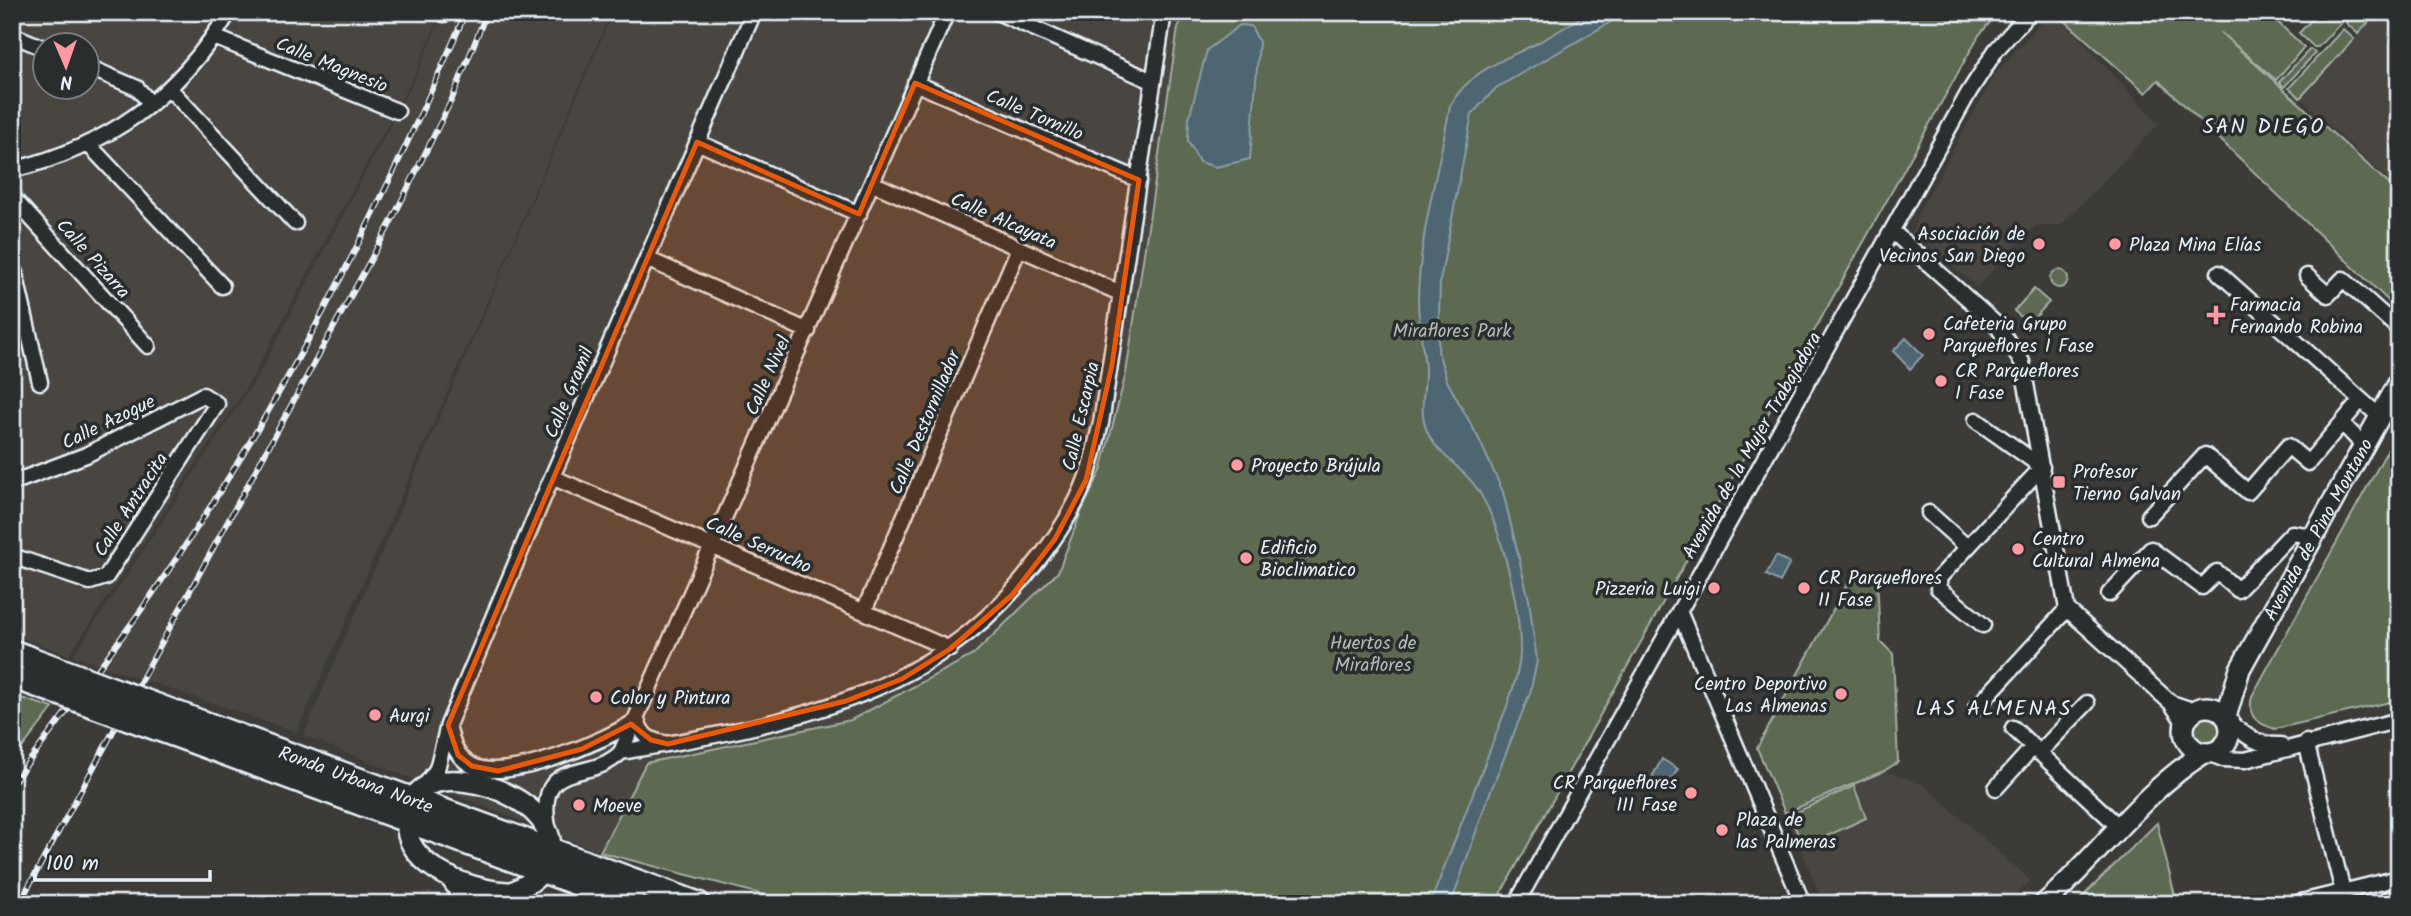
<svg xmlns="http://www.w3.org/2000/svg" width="2411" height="916" viewBox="0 0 2411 916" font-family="Kalam,sans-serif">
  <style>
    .built { fill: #49453f; fill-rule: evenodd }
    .green { fill: #5d6a51; stroke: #a2aea4; stroke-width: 2 }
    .water { fill: #4e6672; stroke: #8c9ea8; stroke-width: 2 }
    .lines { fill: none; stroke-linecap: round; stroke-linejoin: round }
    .street-casing { stroke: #e8f1f8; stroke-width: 19 }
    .secondary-casing { stroke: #e8f1f8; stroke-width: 24 }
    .primary-casing { stroke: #e8f1f8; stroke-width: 28 }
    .street { stroke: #2a2d2e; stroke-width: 14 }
    .secondary { stroke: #2a2d2e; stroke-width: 19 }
    .primary { stroke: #2a2d2e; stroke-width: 23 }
    .rail-casing { stroke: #e8f1f8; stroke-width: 6 }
    .rail { stroke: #2a2d2e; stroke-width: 3.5; stroke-dasharray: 10; stroke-linecap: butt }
    .primary-bridge-casing { stroke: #e8f1f8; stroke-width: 28; stroke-linecap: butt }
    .primary-bridge { stroke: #2a2d2e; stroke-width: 23 }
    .marked { fill: #e8590c; fill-opacity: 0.2; stroke: #e8590c; stroke-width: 5; stroke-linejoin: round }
    .poi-dot { fill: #ff9aa2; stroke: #2a2d2e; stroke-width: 2.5 }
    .labels { text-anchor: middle; stroke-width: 7; stroke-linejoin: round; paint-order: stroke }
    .street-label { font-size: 19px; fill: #e8f1f8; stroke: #2a2d2e }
    .poi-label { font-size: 19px; fill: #e8f1f8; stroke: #2a2d2e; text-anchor: start }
    .park-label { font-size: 19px; fill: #b0bbb5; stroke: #2a2d2e }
    .neighbourhood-label { font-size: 21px; letter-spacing: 2px; fill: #e8f1f8; stroke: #2a2d2e }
  </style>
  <rect width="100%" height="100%" fill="#3c3b38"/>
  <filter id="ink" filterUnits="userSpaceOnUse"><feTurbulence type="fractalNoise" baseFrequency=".0143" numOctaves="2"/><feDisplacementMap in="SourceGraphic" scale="14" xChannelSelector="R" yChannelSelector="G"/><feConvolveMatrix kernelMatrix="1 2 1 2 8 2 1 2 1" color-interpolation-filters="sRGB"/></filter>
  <g filter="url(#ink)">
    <path class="built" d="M12,12h429l-24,58 -171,319 -177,266 -57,-21zM46,46h42v42h-42z
      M443,12h168l-112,263 -202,457 -224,-76 186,-282 157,-298z
      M613,12h571l-6,16 -52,345 -25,98 -19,39 -24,62 -85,83 -122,65 -205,43 -46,89 -297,-116z
      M2050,12h5l104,112 -99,102h-25l-58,61 -65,-54 6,-20 78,-140z
      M2378,12h21v178l-99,-92z
      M1884,771l39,13 108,97 -27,23h-180l-39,-91z"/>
    <path class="green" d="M1184,12h815l-20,23 -484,869h-696l-199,-52 46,-89 205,-43 122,-65 85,-83 24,-62 19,-39 25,-98 52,-345z
      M2055,12h212l37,35 -28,33 -56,-48 179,161v118l-241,-231 -12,13z
      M2319,12h32l-33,35h-4l-15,-14z
      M2356,12h22l-20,22 -12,-11z
      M2343,29l11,10 -54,59 -11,-10z
      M2310,49l5,4 -31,34 -5,-5z
      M2050 279a9 9 0 1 1 18 0a9 9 0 1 1-18 0Z
      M2034,289l15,13 -20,22 -15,-13z
      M2399,429v271l-124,29c-19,-6 -28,-12 -23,-33z
      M1855,570l22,6 3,65 13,13 5,108 -14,9 -99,42 -28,-65z
      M12,695l41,13 -41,53z
      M2193 729a14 14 0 1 1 28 0a14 14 0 1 1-28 0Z
      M1854,786l12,32 -63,29 -13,-32z
      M2157,823l20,81h-102z"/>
    <path class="water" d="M1589,12h39l-132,76 -24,26 -32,167 -2,70 9,30 31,56 25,55 26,108 8,61 -7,32 -44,110 -35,101h-21l77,-198c6,-18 13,-36 13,-56 0,-44 -19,-127 -44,-163 -13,-19 -41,-34 -49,-56 -9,-21 -1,-41 -2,-63 -2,-23 -7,-45 -7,-68 1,-65 21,-131 32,-194 19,-36 53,-45 87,-63 18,-9 35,-20 52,-31z
      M1240,25l11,1 8,16 -9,117 -34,8 -17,-5 -11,-21 1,-23 18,-68z
      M1906,338l17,17 -13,14 -17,-18z
      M1776,556l14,7 -10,19 -14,-7z
      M1662,759l16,10 -11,17 -15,-9z"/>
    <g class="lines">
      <defs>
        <path id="street" d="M439,12l5,2
          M997,12l155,69
          M15,36l31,13
          M214,37l183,74
          M88,67l49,21 14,16
          M915,83l224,97
          M169,88l126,135
          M697,142l162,72
          M89,145l133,141
          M12,170c96,-23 166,-73 217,-158
          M872,183l248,110
          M12,197l136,149
          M1893,232l102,91 27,39 45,247 104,94 11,16 2,11
          M647,259l161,72
          M12,260l28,122
          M2219,273l160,143
          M2307,276l21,19 15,-16 56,50
          M1976,420l66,47 -102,110 -2,11 45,37
          M2342,423l21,22
          M552,477l398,172
          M12,483l74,-28 117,-60 14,9 -111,173 -16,5 -78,-26
          M1929,513l38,34
          M2149,516l56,-61 43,37 40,-46 20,17 53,-63
          M2109,594l42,-45 51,38 15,-15 21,18 54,-57 21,3
          M864,611l155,-363
          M1679,611l124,293
          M2171,703l24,8
          M1976,708l91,-99
          M2228,721c18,15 29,25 53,24
          M2013,728l107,100
          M449,729c4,16 7,27 22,36 33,20 136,-25 166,-45 5,15 11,20 27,23
          M2306,742l37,150
          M621,752l326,-740
          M2039,753l48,-50
          M2208,753l15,6 22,1 154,-40
          M423,788l14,-19 11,-44 104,-248 202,-465
          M1996,788l37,-41
          M548,828c-12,-74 41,-43 73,-76 156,-27 307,-50 410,-183 22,-27 43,-57 55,-90 7,-18 10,-38 15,-56l63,-411
          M1516,904l453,-812 27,-42 34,-38
          M2293,904l106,-26"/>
        <g id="secondary">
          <circle cx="2207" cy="730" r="23"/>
          <path id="s1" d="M2226,717l14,-48 159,-287"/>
          <path d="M450,877l9,13 2,14"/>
          <path d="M491,904c16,-12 43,-18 53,-35 35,-58 -77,-106 -119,-82 -10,5 -14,15 -17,25 -13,52 61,79 100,80"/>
          <path d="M2044,904c55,-49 98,-112 160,-151"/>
        </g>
        <g id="primary">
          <path d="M12,652l19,7"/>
          <path id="s2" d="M203,723l495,181"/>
          <path d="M195,742l438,162"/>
          <path d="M2389,904l10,-2"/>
        </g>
      </defs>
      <use href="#street" class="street-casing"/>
      <use href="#secondary" class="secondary-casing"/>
      <use href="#primary" class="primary-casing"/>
      <use href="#street" class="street"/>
      <use href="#secondary" class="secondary"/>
      <use href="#primary" class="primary"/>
      <defs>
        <path id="rail" d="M12,784c47,-63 96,-126 141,-191 126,-181 226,-380 313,-581
          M19,904l370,-678 63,-127 35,-87"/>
      </defs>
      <use href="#rail" class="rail-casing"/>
      <use href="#rail" class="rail"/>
      <defs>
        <path id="primary-bridge" d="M31,659l172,64
          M23,680l172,62"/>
      </defs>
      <use href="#primary-bridge" class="primary-bridge-casing"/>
      <use href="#primary-bridge" class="primary-bridge"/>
    </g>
  </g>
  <path class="marked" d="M915,83l224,97 -27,185 -26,115 -31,59 -43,56 -62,54 -48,30 -56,22 -178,43 -17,-4 -20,-16 -49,25 -84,22 -26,-5 -14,-11 -10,-30 249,-583 162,72z"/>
  <g class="poi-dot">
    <circle cx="2039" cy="244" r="7"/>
    <circle cx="2115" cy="244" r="7"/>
    <path d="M2212.5 304.5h7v7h7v7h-7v7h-7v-7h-7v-7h7z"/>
    <circle cx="1929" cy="334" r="7"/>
    <circle cx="1941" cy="381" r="7"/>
    <circle cx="1237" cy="465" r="7"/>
    <rect x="2052" y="475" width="14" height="14" rx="3.5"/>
    <circle cx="2018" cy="549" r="7"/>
    <circle cx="1246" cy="558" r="7"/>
    <circle cx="1714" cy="588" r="7"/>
    <circle cx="1804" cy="588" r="7"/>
    <circle cx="1841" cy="694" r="7"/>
    <circle cx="596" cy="697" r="7"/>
    <circle cx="375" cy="715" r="7"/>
    <circle cx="1691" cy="793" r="7"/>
    <circle cx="579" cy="805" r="7"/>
    <circle cx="1722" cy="830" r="7"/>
  </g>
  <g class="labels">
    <g class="street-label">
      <text transform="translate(332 64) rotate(22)" y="7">Calle Magnesio</text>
      <text transform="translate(1035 114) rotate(23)" y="7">Calle Tornillo</text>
      <text transform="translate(1004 220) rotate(24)" y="7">Calle Alcayata</text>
      <text transform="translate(94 258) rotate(48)" y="7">Calle Pizarra</text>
      <text transform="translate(767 375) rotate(-66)" y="7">Calle Nivel</text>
      <text transform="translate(568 392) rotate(-67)" y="7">Calle Gramil</text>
      <text transform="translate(1080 416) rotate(-77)" y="7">Calle Escarpia</text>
      <text transform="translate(108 421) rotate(-26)" y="7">Calle Azogue</text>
      <text transform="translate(924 422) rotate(-67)" y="7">Calle Destornillador</text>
      <text transform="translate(1751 445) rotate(-60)" y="7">Avenida de la Mujer Trabajadora</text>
      <text transform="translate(130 504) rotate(-57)" y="7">Calle Antracita</text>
      <text dy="7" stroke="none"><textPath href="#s1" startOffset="210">Avenida de Pino Montano</textPath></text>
      <text transform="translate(759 544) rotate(24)" y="7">Calle Serrucho</text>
      <text dy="7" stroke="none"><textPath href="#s2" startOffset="163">Ronda Urbana Norte</textPath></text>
    </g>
    <g class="poi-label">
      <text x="2025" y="240" text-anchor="end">Asociación de<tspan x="2025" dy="22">Vecinos San Diego</tspan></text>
      <text x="2129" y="251">Plaza Mina Elías</text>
      <text x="2230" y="311">Farmacia<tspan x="2230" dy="22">Fernando Robina</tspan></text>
      <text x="1943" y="330">Cafeteria Grupo<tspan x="1943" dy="22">Parqueflores I Fase</tspan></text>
      <text x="1955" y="377">CR Parqueflores<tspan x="1955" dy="22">I Fase</tspan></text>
      <text x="1251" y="472">Proyecto Brújula</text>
      <text x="2073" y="478">Profesor<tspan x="2073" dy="22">Tierno Galvan</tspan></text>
      <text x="2032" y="545">Centro<tspan x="2032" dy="22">Cultural Almena</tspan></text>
      <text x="1260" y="554">Edificio<tspan x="1260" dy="22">Bioclimatico</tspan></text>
      <text x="1818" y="584">CR Parqueflores<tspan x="1818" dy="22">II Fase</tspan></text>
      <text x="1700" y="595" text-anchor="end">Pizzeria Luigi</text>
      <text x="1827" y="690" text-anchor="end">Centro Deportivo<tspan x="1827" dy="22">Las Almenas</tspan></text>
      <text x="610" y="704">Color y Pintura</text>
      <text x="389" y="722">Aurgi</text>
      <text x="1677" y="789" text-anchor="end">CR Parqueflores<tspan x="1677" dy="22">III Fase</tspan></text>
      <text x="593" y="812">Moeve</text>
      <text x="1736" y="826">Plaza de<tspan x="1736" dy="22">las Palmeras</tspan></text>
    </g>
    <g class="park-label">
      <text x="1452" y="337">Miraflores Park</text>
      <text x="1373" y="649">Huertos de<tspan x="1373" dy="22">Miraflores</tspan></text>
    </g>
    <g class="neighbourhood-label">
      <text x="2264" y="133">SAN DIEGO</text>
      <text x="1994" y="715">LAS ALMENAS</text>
    </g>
  </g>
  <rect width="2411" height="916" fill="none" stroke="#2a2d2e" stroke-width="42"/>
  <rect x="21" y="21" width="2369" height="874" fill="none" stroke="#e8f1f8" stroke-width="2.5" filter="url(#ink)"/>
  <g transform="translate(66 66) rotate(178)"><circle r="33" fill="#2a2d2e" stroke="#767b7f" stroke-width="2"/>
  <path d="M0-5L12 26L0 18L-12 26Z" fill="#ff9aa2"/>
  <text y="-10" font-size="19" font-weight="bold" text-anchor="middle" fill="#e8f1f8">N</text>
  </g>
  <path d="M35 870v10h175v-10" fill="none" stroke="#e8f1f8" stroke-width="3.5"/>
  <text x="46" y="870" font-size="21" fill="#e8f1f8" stroke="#2a2d2e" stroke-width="5" paint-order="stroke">100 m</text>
</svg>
